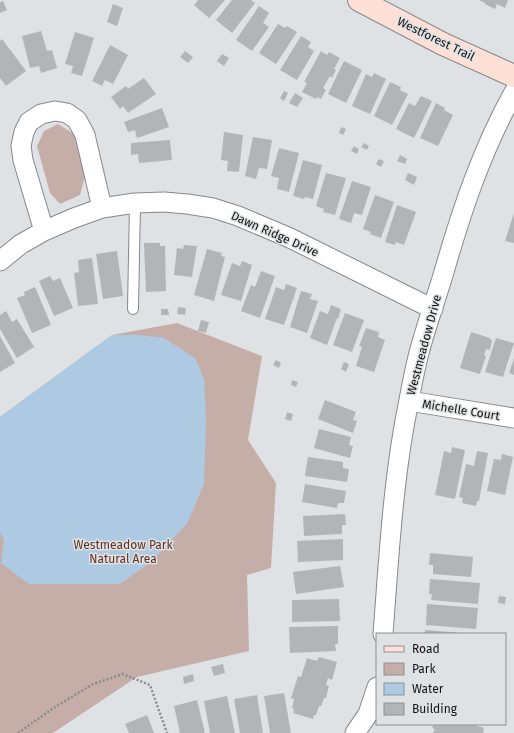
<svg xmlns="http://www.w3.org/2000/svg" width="514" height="733" viewBox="0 0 514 733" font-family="'Fira Sans',sans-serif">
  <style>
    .green { fill: #c5aea7 }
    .water { fill: #adcae2 }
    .building { fill: #b2b5b8 }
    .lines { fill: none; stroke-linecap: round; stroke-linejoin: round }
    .lane-casing { stroke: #86898b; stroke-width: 12 }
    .street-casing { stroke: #86898b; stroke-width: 21 }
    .secondary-casing { stroke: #86898b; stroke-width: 24 }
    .path { stroke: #888b8c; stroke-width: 2.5; stroke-dasharray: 2 2; stroke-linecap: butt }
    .lane { stroke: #fff; stroke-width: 10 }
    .street { stroke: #fff; stroke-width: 19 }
    .secondary { stroke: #fee0d7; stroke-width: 22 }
    .labels { text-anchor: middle; stroke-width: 3; stroke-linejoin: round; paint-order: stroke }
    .street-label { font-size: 12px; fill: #121314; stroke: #dfe2e4 }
    .park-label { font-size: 12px; fill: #623022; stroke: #dfe2e4 }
  </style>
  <rect width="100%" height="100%" fill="#dfe2e4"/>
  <path class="green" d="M58,124l16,10 11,42 -5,19 -20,9 -10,-11 -13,-47 7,-15z
    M177,323l85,33 -14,84 28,43 -5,85 -24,7 2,76 -112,26 -84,56h-53v-316l112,-82z"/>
  <path class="water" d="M112,335h28l24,3 31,20 9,21 2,40 -2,65 -17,40 -36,38 -31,22h-91l-28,-21 3,-23 -4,-8v-115z"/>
  <path class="building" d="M198,0h27l-16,18 -15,-13z
    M232,0h19l4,3 -23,30 -16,-13z
    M479,0h29l-3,8 -8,-4 -2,5 -10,-5v-1z
    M3,1l4,9 -7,3v-11z
    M113,4l10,4 -6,18 -10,-4z
    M259,6l10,7 -6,10 6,4 -17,24 -16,-11z
    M278,24l7,4 2,-2 10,6 -21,32 -17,-11z
    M41,31l6,20 5,-1 5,18 -16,5 -2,-7 -9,2 -8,-32z
    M75,32l19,6 -12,38 -11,-3 2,-7 -8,-2z
    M301,36l10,6 -3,5 6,4 -17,29 -17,-10z
    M2,39l24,32 -20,15 -6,-8v-37z
    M110,45l18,10 -15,29 -8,-4 -3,6 -10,-5z
    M185,51l8,6 -5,6 -8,-6z
    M321,51l6,4 2,-3 11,6 -6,11 2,1 -4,8 -2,-2 -7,12 3,2 -5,9 -4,-2 -1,2 -14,-7 5,-9 -3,-1z
    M222,54l7,4 -5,8 -7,-5z
    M344,61l18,9 -16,33 -18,-9z
    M374,73l12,6 -16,35 -18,-8 14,-32 6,3z
    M144,78l12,16 -28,19 -5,-7 -3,3 -9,-12 15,-11 2,3z
    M390,82l11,5 -1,3 8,4 -16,31 -18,-9z
    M284,91l4,2 -4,8 -4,-3z
    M295,93l8,5 -6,9 -8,-4z
    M421,96l11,5 -18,37 -18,-9 13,-26 6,3z
    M436,103l9,5 -1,2 9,5 -15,31 -18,-8z
    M162,108l7,19 -32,11 -2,-8 -7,2 -4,-10z
    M341,127l5,2 -3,6 -4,-2z
    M224,132l19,3 -4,37 -12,-1 1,-10 -7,-1z
    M253,137l19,3 -5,29 -8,-1 -3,11 -11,-3z
    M170,140l2,20 -33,3 -1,-9 -7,1v-12z
    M364,143l5,3 -2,4 -6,-3z
    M354,146l5,3 -2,5 -6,-3z
    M279,148l20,5 -10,39 -12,-3 2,-11 -8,-2z
    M400,155l7,4 -2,5 -8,-3z
    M379,159l5,2 -3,6 -5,-3z
    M303,160l19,5 -9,34 -8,-2 -1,2 -11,-3z
    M326,173l20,5 -11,37 -12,-3 1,-3 -8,-3z
    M408,173l9,4 -3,8 -9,-5z
    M352,181l19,6 -9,28 -8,-2 -3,10 -12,-4z
    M375,195l19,7 -13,36 -11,-4 1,-2 -8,-3z
    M397,205l19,7 -12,33 -8,-3 -1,3 -10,-3z
    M514,213v30l-9,-2z
    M144,243h16v3h5l1,45 -20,1z
    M184,245l13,1 -5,31 -18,-2 3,-27 6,1z
    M207,249l15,4 -1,3 4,1 -11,44 -20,-6z
    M117,251l6,45 -20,3 -7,-45z
    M92,258l6,46 -20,2 -4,-33 5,-1 -1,-12z
    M242,261l10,4 -11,36 -20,-6 11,-32 8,3z
    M261,271l14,5 -15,42 -19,-7 10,-26 4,2z
    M50,276l3,5 7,-3 13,30 -19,8 -15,-35z
    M286,284l11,4 -13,37 -19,-6 11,-32 8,3z
    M35,287l16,38 -19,8 -15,-35 8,-3 -1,-3z
    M301,291l11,3 -2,5 8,2 -11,32 -17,-6z
    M331,305l10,4 -3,10 -1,-1 -10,27 -17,-7 10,-27 8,3z
    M178,307l8,1 -1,7 -8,-1z
    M161,309h7l1,6h-8z
    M6,311l6,11 5,-3 17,28 -17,11 -17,-29v-14z
    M345,313l19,7 -12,32 -19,-7z
    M201,320l8,2 -3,11 -8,-2z
    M366,328l13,4 -1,5 7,3 -11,32 -18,-6 6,-19 -3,-1z
    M471,332l19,6 -1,1 3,1 -2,10 -4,-1 -2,6 2,1 -6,18 -20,-6z
    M0,336l15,27 -15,9z
    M496,338l18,5 -11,34 -18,-5z
    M514,358v17l-5,-2z
    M276,360l5,3 -2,5 -6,-3z
    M344,362l5,2 -3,8 -5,-3z
    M292,380l6,2 -2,5 -5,-2z
    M325,400l31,12 -3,8 4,1 -4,12 -35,-14z
    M287,412l6,2 -2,7 -6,-2z
    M319,429l32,8 -2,8 4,1 -3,12 -36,-10z
    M452,447l13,3 -10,49 -20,-4 9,-44 7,2z
    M477,451l11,2 -9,48h-2l-1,5 -14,-3 1,-5 -4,-1 7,-33 8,2z
    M502,454l11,3 -8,38 -18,-4 7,-32 7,1z
    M308,457l35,5v6l6,1 -2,13 -42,-6z
    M305,484l41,7 -2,12h-6l-1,5 -35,-6z
    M345,514l1,11h-4v9l-38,2 -1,-20z
    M343,539v21l-45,2 -1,-21z
    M430,553l43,4 -2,20 -38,-3v-9h-4z
    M340,566l4,21 -48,7 -3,-22z
    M430,579l50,4 -2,21 -47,-4 1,-6h-3z
    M499,596l7,1 -1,7 -7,-1z
    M339,599l1,22 -48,1v-22z
    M427,604l51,4 -2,21 -50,-4z
    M338,626v18h-3l1,7 -46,2 -1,-26z
    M425,630l37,3v1h-37z
    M319,657l18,5 -5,18 -4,-2 -2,7 3,1 -3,12h-2l-3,8h-2l-3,9h-2l-1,4 -20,-6 1,-4 -2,-1 2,-9 -3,-1 7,-22 3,1 6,-19 10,3z
    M223,664l2,9 -11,3 -3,-9z
    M193,674l1,7 -10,3 -1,-7z
    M284,693l7,40h-21l-6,-37z
    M257,695l6,38h-23l-6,-34z
    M227,696l8,37h-25l-6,-32z
    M197,700l8,33h-25l-6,-27z
    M147,715l7,18h-25l-4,-9z
    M434,724h38l12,4 -1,5h-50l2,-4 -3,-1z"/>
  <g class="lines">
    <defs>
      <path id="lane" d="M133,309l2,-106"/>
      <path id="street" d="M44,231l-21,-71 -2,-14 3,-14 5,-10 12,-8 14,-3 12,2 10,7 8,15 17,73
        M0,261l21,-17 23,-13 30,-13 28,-10 33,-5 29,-1 23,2 26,4 25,8 52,22 143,71
        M409,401l105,17
        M383,634c6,-78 10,-157 26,-234 3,-16 6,-32 10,-47 7,-27 17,-54 25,-81 18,-63 38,-122 70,-180
        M355,733l13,-19 9,-27"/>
      <path id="secondary" d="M359,0l84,44 71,32"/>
    </defs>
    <use href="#lane" class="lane-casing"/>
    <use href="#street" class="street-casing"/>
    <use href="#secondary" class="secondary-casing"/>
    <path class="path" d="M18,733l37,-26 38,-23 30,-10 27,11 17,48"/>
    <use href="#lane" class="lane"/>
    <use href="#street" class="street"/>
    <use href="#secondary" class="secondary"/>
  </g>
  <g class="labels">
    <g class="street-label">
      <text transform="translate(436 39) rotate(26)" y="4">Westforest Trail</text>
      <text transform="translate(275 234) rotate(24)" y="4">Dawn Ridge Drive</text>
      <text transform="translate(424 345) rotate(-75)" y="4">Westmeadow Drive</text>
      <text transform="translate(461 410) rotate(9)" y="4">Michelle Court</text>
    </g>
    <g class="park-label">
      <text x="123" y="549">Westmeadow Park<tspan x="123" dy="14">Natural Area</tspan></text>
    </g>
  </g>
  <rect x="376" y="633" width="130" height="92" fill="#dfe2e4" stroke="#8d8f91"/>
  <rect x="384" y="646" width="20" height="6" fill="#fee0d7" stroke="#8d8f91"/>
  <text x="412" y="653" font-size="12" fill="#121314">Road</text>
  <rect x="384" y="663" width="20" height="12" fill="#c5aea7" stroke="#8d8f91"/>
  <text x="412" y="673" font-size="12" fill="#121314">Park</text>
  <rect x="384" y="683" width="20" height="12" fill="#adcae2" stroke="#8d8f91"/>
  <text x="412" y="693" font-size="12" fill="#121314">Water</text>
  <rect x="384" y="703" width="20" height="12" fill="#b2b5b8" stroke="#8d8f91"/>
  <text x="412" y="713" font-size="12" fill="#121314">Building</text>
</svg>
